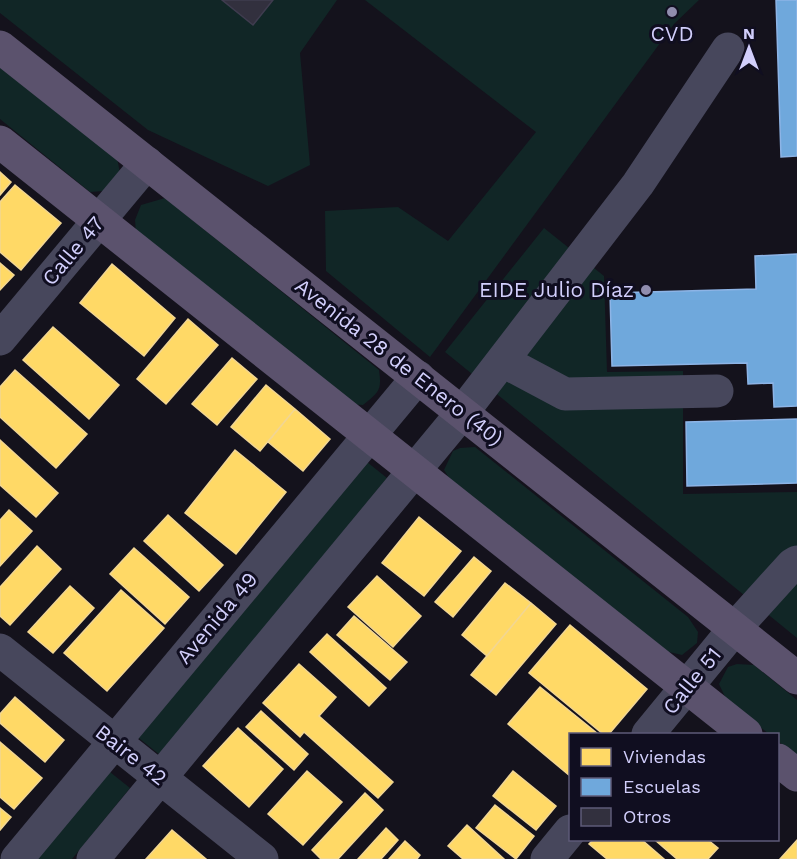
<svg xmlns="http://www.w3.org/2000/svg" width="797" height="859" viewBox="0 0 797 859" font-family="'Work Sans',sans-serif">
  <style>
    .green { fill: #112626 }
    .homes { fill: #ffd966; stroke: #f2d693; stroke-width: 1.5 }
    .schools { fill: #6fa8dc; stroke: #8db4e6; stroke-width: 1.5 }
    .building { fill: #32303e; stroke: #3f3c4f; stroke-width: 1.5 }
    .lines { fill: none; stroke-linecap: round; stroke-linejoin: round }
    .minor { stroke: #47475c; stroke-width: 33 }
    .major { stroke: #5b526d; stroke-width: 33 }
    .poi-dot { fill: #908dae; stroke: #100e20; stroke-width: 2 }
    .labels { text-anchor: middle; stroke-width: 6; stroke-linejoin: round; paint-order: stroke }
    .poi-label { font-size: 21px; fill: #d2cffc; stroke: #100e20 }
    .street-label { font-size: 21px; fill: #d2cffc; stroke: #100e20 }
  </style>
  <rect width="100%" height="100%" fill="#14121c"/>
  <path class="green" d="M0,0h337l-37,53 10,112 -42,21 -120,-56 -148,-117z
    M365,0h334l-25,24 -244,333 -104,-86 -1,-60 73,-4 50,34 88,-109z
    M0,65l117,93 3,15 -16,18 -14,1 -90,-73z
    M165,198l214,172c3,21 0,22 -16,35l-16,-1 -211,-171 -1,-13 6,-15z
    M544,228l60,48 3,96 76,-1v123l114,-2v146l-352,-286z
    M475,447l213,170 10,15 -1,11 -15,12 -17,-4 -212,-167 -9,-14 9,-19 7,-3z
    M362,458l25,20 -227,277 -25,-20z
    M737,664l17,1 43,35v56l-19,-15v-7h-9l-42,-33 -8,-17 9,-17z
    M105,768l25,20 -58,71h-42z"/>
  <path class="homes" d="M0,172l11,10 -11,13z
    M15,185l46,38 -40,47 -21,-18v-50z
    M0,263l14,12 -14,15z
    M112,264l63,54 -31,38 -64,-53z
    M188,319l30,26 -52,59 -29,-25z
    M53,327l66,58 -30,34 -66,-59z
    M232,358l25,21 -40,46 -25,-21z
    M15,370l72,64 -31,34 -56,-51v-30z
    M266,385l29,24 -35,42 -29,-24z
    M295,409l35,30 -27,32 -35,-29z
    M0,440l58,53 -22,24 -36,-32z
    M235,450l51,42 -50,62 -51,-41z
    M9,510l23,21 -32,35v-46z
    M168,515l55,50 -24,26 -55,-50z
    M419,517l42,34 -37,45 -42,-33z
    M37,546l24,23 -51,56 -10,-9v-29z
    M134,548l55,49 -24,27 -55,-50z
    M474,557l17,14 -38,46 -18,-15z
    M377,576l44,40 -28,31 -45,-40z
    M505,583l26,20 -44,53 -25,-21z
    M70,586l24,22 -41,45 -25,-21z
    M121,590l43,38 -57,63 -43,-38z
    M531,603l25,21 -60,71 -25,-20z
    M354,616l53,46 -17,18 -53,-45z
    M570,625l77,64 -38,45h-6l-74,-61z
    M327,634l59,54 -17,18 -59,-54z
    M299,664l37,33 -17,19 74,66 -15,16 -74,-66 -4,5 -37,-34z
    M540,687l58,47h-28v42l-62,-52z
    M15,697l49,43 -19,22 -45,-39v-9z
    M261,711l47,43 -14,16 -48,-43z
    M238,728l45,41 -34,38 -46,-41z
    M0,742l42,36 -28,31 -14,-12z
    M307,771l35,31 -39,43 -35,-31z
    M513,771l43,35 -20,24 -43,-34z
    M365,793l18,17 -45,49h-17l-9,-9z
    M495,805l39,31 -18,23 -40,-31z
    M0,808l11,9 -11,13z
    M467,825l37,34h-41l-15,-13z
    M386,828l12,12 -17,19h-23z
    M172,830l34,29h-60z
    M593,840h49l22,19h-57l-18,-15z
    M655,840h53l10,8 -10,11h-31z
    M797,840v19h-17z
    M405,841l15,14 -3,4h-28z"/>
  <path class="schools" d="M776,0h21v156l-16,1z
    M797,254v152l-23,1 -1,-24 -25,1 -1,-21 -135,3 -2,-73 146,-4 -1,-33z
    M797,419v64l-110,3 -1,-64z"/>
  <path class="building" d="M222,0h51l-20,25z"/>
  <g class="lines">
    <path class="minor" d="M0,339l147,-176
      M503,361l62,33 152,-3
      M0,650l262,209
      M648,734l87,-106 57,-63 5,-3
      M17,859l401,-482
      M93,859l369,-446 176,-229 90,-135
      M547,859l23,-28"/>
    <path class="major" d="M0,47l797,631
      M0,142l746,592
      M778,760l19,15"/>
  </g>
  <g class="poi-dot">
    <circle cx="672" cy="12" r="6"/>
    <circle cx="646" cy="290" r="6"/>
  </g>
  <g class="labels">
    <g class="poi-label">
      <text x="672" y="41">CVD</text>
      <text x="634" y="297" text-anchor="end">EIDE Julio Díaz</text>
    </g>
    <g class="street-label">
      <text transform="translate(73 251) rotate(-50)" y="7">Calle 47</text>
      <text transform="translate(399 362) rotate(38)" y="7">Avenida 28 de Enero (40)</text>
      <text transform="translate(217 618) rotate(-50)" y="7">Avenida 49</text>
      <text transform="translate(692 681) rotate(-51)" y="7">Calle 51</text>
      <text transform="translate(131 755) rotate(38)" y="7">Baire 42</text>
    </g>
  </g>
  <rect x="569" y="733" width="210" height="108" fill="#100e20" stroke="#5e5b78" stroke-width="1.5"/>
  <rect x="581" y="748" width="30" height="18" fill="#ffd966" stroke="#5e5b78" stroke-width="1.5"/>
  <text x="623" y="763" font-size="18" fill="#d2cffc">Viviendas</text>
  <rect x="581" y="778" width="30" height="18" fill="#6fa8dc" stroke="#5e5b78" stroke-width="1.5"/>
  <text x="623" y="793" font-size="18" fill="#d2cffc">Escuelas</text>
  <rect x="581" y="808" width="30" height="18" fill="#32303e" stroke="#5e5b78" stroke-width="1.5"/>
  <text x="623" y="823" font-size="18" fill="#d2cffc">Otros</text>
  <g transform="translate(749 48)" stroke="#100e20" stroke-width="4.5" paint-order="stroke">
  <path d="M0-4.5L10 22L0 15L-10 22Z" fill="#d2cffc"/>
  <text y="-9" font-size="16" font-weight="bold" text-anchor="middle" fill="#d2cffc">N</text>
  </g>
</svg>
